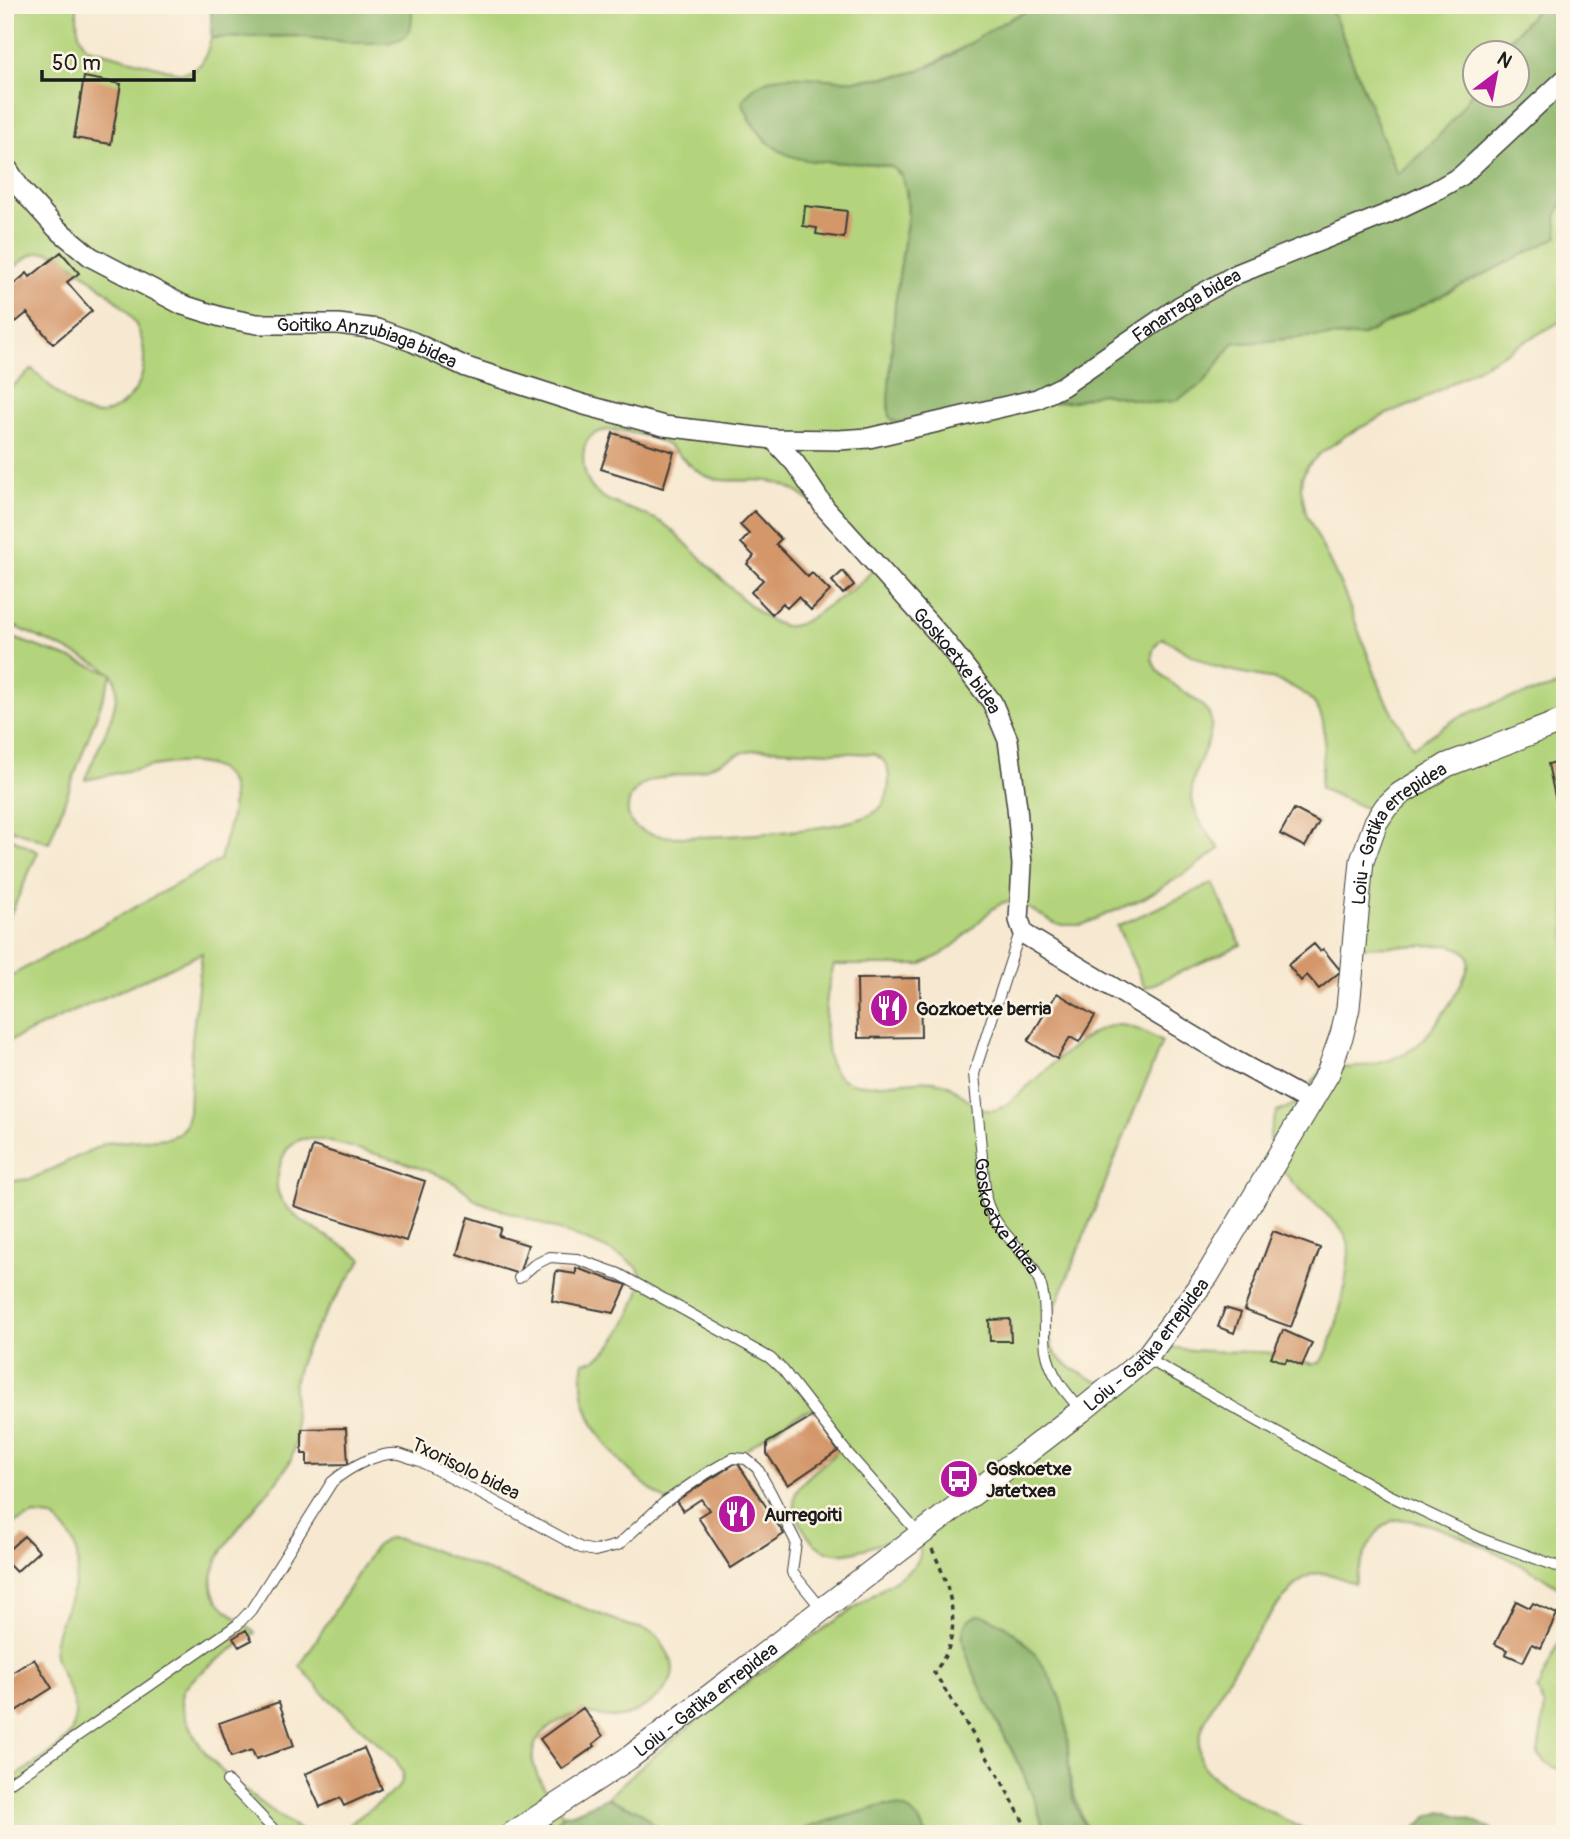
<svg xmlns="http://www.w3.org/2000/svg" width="1570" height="1839" viewBox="0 0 1570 1839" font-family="Pangolin,sans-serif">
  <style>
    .green { fill: #b3d47c; stroke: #68784c; stroke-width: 2; fill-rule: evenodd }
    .forest { fill: #8eb66c; stroke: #556944; stroke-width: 2 }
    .building { fill: #d4976b }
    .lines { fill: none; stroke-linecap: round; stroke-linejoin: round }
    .service-casing { stroke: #3d3b37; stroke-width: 12 }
    .minor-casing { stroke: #3d3b37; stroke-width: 22 }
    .tertiary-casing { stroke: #3d3b37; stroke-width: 25 }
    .path { stroke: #3d3b37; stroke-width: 3.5; stroke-dasharray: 5 5; stroke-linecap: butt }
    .service { stroke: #fff; stroke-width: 10 }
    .minor { stroke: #fff; stroke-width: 19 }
    .tertiary { stroke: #fff; stroke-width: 23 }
    .labels { text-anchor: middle; stroke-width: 5; stroke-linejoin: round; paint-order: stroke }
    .street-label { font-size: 19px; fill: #1c1c1c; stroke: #fcf5e5 }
    .poi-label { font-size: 19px; font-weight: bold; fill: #1c1c1c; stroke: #fcf5e5; text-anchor: start }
  </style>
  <rect width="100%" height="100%" fill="#fcf5e5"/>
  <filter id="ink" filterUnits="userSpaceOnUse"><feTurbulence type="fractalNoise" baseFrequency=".0143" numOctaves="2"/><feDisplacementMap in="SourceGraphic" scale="14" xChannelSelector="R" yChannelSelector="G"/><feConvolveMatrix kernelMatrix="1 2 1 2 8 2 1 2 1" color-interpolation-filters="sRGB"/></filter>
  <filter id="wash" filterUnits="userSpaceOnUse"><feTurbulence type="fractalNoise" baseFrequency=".00686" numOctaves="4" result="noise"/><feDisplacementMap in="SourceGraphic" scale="28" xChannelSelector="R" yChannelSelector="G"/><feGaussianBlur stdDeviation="1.57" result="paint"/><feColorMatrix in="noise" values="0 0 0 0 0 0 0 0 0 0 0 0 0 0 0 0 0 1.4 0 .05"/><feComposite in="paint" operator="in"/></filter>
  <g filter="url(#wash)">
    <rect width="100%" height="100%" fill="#f7e9d1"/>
    <path class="green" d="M5,5h72c0,16 -1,32 11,43l92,25c22,-1 26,-16 31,-35l84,-2 61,7 57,-33 -1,-5h456l15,2 11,-2h147l-30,13 -30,20 -58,31 -20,6 -47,5h-25l-83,38 17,23 127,26 13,13 3,35 -13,89 -7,105 183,-7 30,-9 34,7 68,-16 31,-42 14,1 56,-6 57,-1 196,-99 -1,-20 9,-22v124l-149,84 -29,11 -39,20 -30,21 -11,12 -5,10 -1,11 5,25 37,77 41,107 29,50 44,-29 40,-16 68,-18v908c-23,-20 -145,-82 -173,-71 -22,9 -31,43 -38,63 -12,-6 -27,-13 -41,-10 -30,8 -101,125 -111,155 -3,11 -5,25 1,36 10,21 84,54 108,69h-223l-17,-49 -5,-60 -6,-24 -21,-41 -17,-19 -60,-6c3,19 10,34 18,51 21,49 52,95 65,148h-120l-3,-8 -36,-21 -74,21 -16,8h-131l-26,-23 -32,-13c90,-86 197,-156 300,-226 8,-7 15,-12 13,-24l-19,-10c-35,6 -70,34 -95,-5 -25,-38 -8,-48 22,-73 5,-4 11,-9 12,-16 1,-9 -5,-18 -10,-24 -7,-8 -14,-11 -23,-9 -11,3 -20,10 -28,16 -36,23 -70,49 -98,82l-10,-5c-43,-29 -101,-83 -87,-142 17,0 30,-19 38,-33 7,-12 25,-46 17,-59 -11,-20 -133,-58 -159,-68 -6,-2 -8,-6 -13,-10 -7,-6 -17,-12 -27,-16 -19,-9 -120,-41 -137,-37 -18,3 -24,26 -26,42 -4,37 63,57 85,78 -22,35 -59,80 -67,120 -6,29 9,56 -6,84 -18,33 -82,87 -77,124 2,19 30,33 43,46 -15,12 -65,44 -71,57 -5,11 0,21 3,31 16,39 47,62 80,86 13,9 26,20 40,27h-302v-52c18,-11 59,-33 67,-52 13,-31 -16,-52 -18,-81 -1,-12 6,-24 10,-36 16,-36 24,-68 -12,-96l-18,-2 -29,12v-345l26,-3 75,-36 61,-5 11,-4 7,-8 4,-14 3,-73 10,-86 -197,90v-64l215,-119c5,-22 17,-52 11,-74 -12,-46 -116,-10 -146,-6 8,-25 44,-83 27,-106l-63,169 -44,-16v-192l106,38 -11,-8 -95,-43v-229l27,-24c17,15 37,40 60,45 10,2 21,-3 29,-9 26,-19 29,-54 14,-82 -14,-24 -49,-47 -71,-65 -27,-14 -39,-1 -59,19zM615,430c21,3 44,7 60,21 10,9 17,18 29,24 20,10 43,3 64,6 43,6 77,58 104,89 -11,16 -29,26 -45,36 -11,8 -24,19 -38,20 -27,4 -97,-81 -122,-100 -21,-17 -66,-19 -78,-43 -7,-14 -10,-40 5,-49 6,-4 14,-4 21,-4zM1162,638c18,9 38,25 58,30 35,9 100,11 104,61 2,19 -3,40 -4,59l45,20 -11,139 96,-2c6,3 15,4 18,11 8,16 -40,83 -54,92 -27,17 -57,22 -89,19l-30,37 -18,8c-3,8 -8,17 -7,25 0,31 35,56 55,76 9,8 19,17 23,29 5,15 -15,115 -29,121 -9,4 -35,-9 -46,-10 -34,-3 -68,1 -101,-6 -15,12 -49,37 -69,35 -10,-1 -21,-8 -30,-13 -22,-14 -23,-22 -24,-46l113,-281c-13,-7 -28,-17 -44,-17 -27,-1 -70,44 -91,62 -9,8 -18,18 -29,22 -21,8 -37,-21 -55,-26 -41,-12 -109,28 -116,-34 -3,-30 -2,-55 7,-84h86l21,-10 17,-13 33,-32 13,-8 15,1 39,22h24l62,-27 40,-24 36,-25c-12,-15 -26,-32 -28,-52 -4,-29 28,-60 17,-83 -11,-22 -83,-43 -47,-76zM763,749l111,5c12,6 15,13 15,26 0,10 -3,22 -10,29 -24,23 -162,28 -199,28 -20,0 -55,-3 -52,-30 1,-8 4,-14 10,-19 17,-14 40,-10 60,-17 25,-7 38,-21 65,-22z
      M1327,5h214l-43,47h-22c-1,11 1,23 -1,33 -5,28 -56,72 -78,89l-62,-157z
      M5,835l33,17 -33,75z
      M1213,883l28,62 -96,43 -28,-62z
      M388,1538l13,1 16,5 211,81c7,2 14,3 21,6 8,3 13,12 17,19 21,29 -10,52 -35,64 -18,8 -34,-2 -53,0 -10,1 -21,8 -29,14 -36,26 -4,60 14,87l-20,19h-207l60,-44 5,-6 2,-11 -7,-13 -71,-65 -25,-29 69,-110 8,-11z
      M1565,1629v144l-20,-11 -7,-8 7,-47 -8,-17z"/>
    <path class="forest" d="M211,5h201v15l-2,11 -7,7 -15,5h-32l-61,-7 -84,2z
      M1041,5h286l8,12 62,157c33,-26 57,-52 78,-87l1,7h42v-42h-20l43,-47h24v190l-9,22 2,20 -197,99 -57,1 -56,6 -14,-1 -31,42 -28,17 -22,2 -52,-10 -30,9h-24l-144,21 -8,-1 -5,-4 -2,-17 7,-97 13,-89 -1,-22 -6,-19 -9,-7 -9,-2c-65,-7 -110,11 -141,-63 25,-43 78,-18 118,-22 21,-2 44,-3 63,-11 27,-10 50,-29 74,-43 14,-9 29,-14 44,-21z
      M980,1615c41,10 75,59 84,98 5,23 4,47 6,70 2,17 11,35 18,51h-43c-16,-67 -60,-123 -81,-188 -3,-15 -1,-28 16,-31z
      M607,1798l32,13 26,23h-122l20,-19 10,-2z
      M886,1805c21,0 32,9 39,29h-129l15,-8z
      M1443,1812c22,3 39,12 57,22h-91l18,-17z"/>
    <g id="blocks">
      <path class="building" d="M84,77l37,7 -10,60 -37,-6z
        M805,206l42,5 -3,27 -28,-4 1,-6 -14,-2z
        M61,252l18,21 -12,9 25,29 -39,33 -26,-31 -11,9 -11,-12v-18l22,-19 3,4z
        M613,433l61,19 -11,36 -62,-19z
        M754,511l27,28 -5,5 32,33 4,-4 18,18 -19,19 -13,-13 -11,11 -4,-5 -11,11 -21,-22 12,-12 -16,-16 7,-8 -13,-13 8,-9 -9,-9z
        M843,571l11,14 -11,9 -11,-13z
        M1565,760v50l-7,1 -10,-47z
        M1294,809l25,13 -14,25 -25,-13z
        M1314,944l6,7 3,-2 18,22 -22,18 -12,-14 -6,6 -13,-16z
        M920,978l1,59 -63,1 -1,-59z
        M1057,993l38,23 -16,26 -9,-5 -13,22 -29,-18z
        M313,1146l112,35 -19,60 -112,-35z
        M468,1217l34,11 -3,8 29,9 -9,29 -62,-20z
        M1273,1231l47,17 -29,79 -47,-17z
        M576,1268l51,17 -13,28 -62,-12 4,-30 20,3z
        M1225,1308l16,5 -7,20 -16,-6z
        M1010,1319l1,22h-21l-1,-21z
        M1283,1330l29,13 -10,23 -15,-7 -2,4 -14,-6z
        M813,1416l25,35 -50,34 -21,-31v-11z
        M346,1428l2,36 -41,1v-11h-5v-25z
        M737,1462l47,72 -53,34 -33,-51 11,-7 -8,-11 -18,12 -7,-10z
        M24,1536l15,15 -23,21 -11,-11v-8z
        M1516,1601l14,7 3,-5 24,11 -16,34 -9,-4 -9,18 -18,-8 2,-4 -12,-6z
        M246,1630l6,10 -13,7 -6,-9z
        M34,1659l18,29 -38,24 -9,-14v-21z
        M279,1702l15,44 -38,13 -4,-9 -21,7 -12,-34z
        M583,1708l20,28 -10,8 2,2 -33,23 -22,-30z
        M364,1748l18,41 -38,17 -4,-8 -20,9 -15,-33z"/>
    </g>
  </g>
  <g filter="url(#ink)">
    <use href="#blocks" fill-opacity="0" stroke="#3d3b37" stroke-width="2"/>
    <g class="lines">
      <defs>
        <g id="service">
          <path id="s1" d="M1024,934l-7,7 -43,133 12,125c10,36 40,48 53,81 9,23 4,46 7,70 4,24 19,42 35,60"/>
          <path d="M519,1278l15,-13 16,-8 27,2 42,15 151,84 13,12 62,80 74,84"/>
          <path d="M1146,1358l243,137 95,45 81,29"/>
          <path d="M227,1781l51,53"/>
          <path d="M5,1786l232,-161 14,-15 81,-128c15,-13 46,-31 67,-28 7,2 14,5 21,7l161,87 14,3 23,-6 47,-43 42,-29 26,-15 13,1 11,9 14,25 25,49 -4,30 30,37"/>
        </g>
        <g id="minor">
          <path id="s2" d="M5,165l15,23 36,40 35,29 92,48 38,12 36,7h81l39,5 36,13 53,25 119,38 79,21 109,13 66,1 30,-2 168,-39 26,-13 117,-80 57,-32 150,-60 46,-22 28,-16 104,-97"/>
          <path id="s3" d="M773,439l22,24 30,45 119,132 48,62 16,38 9,67 5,58 -3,55 5,14 208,125 80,44"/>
        </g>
        <g id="tertiary">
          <path id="s4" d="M512,1834l117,-76 452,-347 65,-53 61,-82 121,-203 14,-39 6,-26 14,-147 14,-39 10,-15 14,-13 47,-29 118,-45"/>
        </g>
      </defs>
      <use href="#service" class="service-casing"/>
      <use href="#minor" class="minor-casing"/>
      <use href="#tertiary" class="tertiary-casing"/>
      <path class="path" d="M932,1549c19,39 34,87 2,123l66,106 30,56"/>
      <use href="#service" class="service"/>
      <use href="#minor" class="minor"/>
      <use href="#tertiary" class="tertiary"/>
    </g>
  </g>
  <defs>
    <symbol id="restaurant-disc" viewBox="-11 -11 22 22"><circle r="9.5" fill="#b5179e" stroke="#fcf5e5"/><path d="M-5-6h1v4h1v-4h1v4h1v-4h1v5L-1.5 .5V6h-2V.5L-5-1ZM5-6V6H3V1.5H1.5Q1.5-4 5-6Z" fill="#fff"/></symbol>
    <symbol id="bus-disc" viewBox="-11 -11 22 22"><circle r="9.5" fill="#b5179e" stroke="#fcf5e5"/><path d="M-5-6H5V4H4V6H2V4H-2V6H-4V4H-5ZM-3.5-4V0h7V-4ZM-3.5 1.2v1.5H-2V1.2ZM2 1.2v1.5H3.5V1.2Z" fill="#fff"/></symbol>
  </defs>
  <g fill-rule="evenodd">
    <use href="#restaurant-disc" x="867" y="986" width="44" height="44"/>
    <use href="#bus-disc" x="937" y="1457" width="44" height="44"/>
    <use href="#restaurant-disc" x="715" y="1492" width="44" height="44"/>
  </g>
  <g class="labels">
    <g class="street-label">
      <text dy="7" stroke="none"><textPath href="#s2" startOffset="1286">Fanarraga bidea</textPath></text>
      <text dy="7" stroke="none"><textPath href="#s2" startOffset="420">Goitiko Anzubiaga bidea</textPath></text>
      <text dy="7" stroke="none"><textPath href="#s3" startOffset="289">Goskoetxe bidea</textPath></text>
      <text dy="7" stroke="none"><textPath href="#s4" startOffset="1391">Loiu - Gatika errepidea</textPath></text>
      <text dy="7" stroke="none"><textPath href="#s1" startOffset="299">Goskoetxe bidea</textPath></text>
      <text dy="7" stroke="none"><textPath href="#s4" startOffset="803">Loiu - Gatika errepidea</textPath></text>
      <text transform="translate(466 1468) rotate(26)" y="7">Txorisolo bidea</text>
      <text dy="7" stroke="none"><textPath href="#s4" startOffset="236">Loiu - Gatika errepidea</textPath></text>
    </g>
    <g class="poi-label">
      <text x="916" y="1015">Gozkoetxe berria</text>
      <text x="986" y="1475">Goskoetxe<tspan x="986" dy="22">Jatetxea</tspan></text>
      <text x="764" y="1521">Aurregoiti</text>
    </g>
  </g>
  <rect width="1570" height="1839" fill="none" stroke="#fcf5e5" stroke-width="28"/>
  <g transform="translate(1496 74) rotate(32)"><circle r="33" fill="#fcf5e5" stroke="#a29e95" stroke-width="2"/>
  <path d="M0-5L12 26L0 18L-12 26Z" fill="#b5179e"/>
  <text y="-10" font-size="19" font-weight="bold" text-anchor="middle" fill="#1c1c1c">N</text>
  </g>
  <path d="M42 70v10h152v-10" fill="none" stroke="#1c1c1c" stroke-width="3.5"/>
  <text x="52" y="70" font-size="21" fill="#1c1c1c" stroke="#fcf5e5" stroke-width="5" paint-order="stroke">50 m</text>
</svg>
